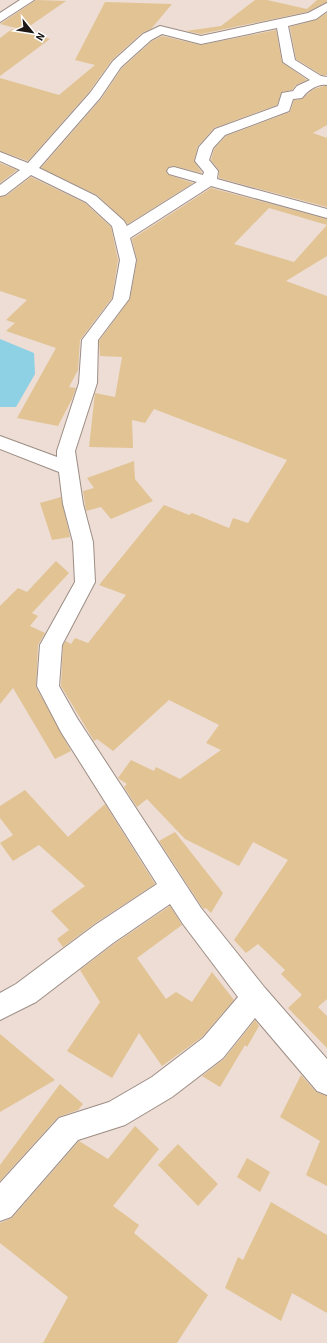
<svg xmlns="http://www.w3.org/2000/svg" width="327" height="1343" viewBox="0 0 327 1343" font-family="'Source Sans 3',sans-serif">
  <style>
    .water { fill: #8ed0e4 }
    .building { fill: #e2c393; fill-rule: evenodd }
    .lines { fill: none; stroke-linecap: round; stroke-linejoin: round }
    .street-casing { stroke: #9c8d85; stroke-width: 2 }
    .street { fill: #fff; fill-rule: evenodd }
  </style>
  <rect width="100%" height="100%" fill="#edddd4"/>
  <path class="water" d="M0,339l34,14 1,21 -19,33h-16z"/>
  <path class="building" d="M36,0l30,1 -42,29 -24,-6z
    M255,0h12l40,9 10,-9h10v2l-20,10 -106,22 -15,-3 35,-5z
    M105,2l67,2 -21,25 -9,4 -30,27 -23,32 -61,69 -28,-10v-73l59,17 36,-30 -20,-5z
    M327,13v62h-5l-26,-16 -6,-32 26,-7z
    M12,29l38,10 -50,37v-38z
    M276,30l6,32 25,18 -11,5 -4,5 -10,2 -5,13 -63,23 -16,18 -4,15 8,12 -28,-7 -6,1 -2,5 3,3 24,8 -65,41 -31,-29 -56,-27 60,-69 21,-31 30,-27 10,-5 39,9z
    M324,86h3v39l-14,8 14,5v69l-108,-29v-8l-8,-10 3,-11 12,-13 64,-24 4,-12 8,-1 12,-10z
    M0,163l17,7 -17,13z
    M31,177l54,26 26,24 7,33 -6,38 -32,42 -2,30 -9,17 7,1 -4,11 -14,27 -41,-8 39,-70 -50,-17 9,-8 -9,-3 21,-20 -27,-9v-94l6,-1z
    M211,188l116,31v37l-41,25 41,15v703l-9,8 9,9v32l-39,-40 14,-13 -21,-21 4,-4 -27,-26 -12,9 -12,-13 54,-80 -35,-18 -14,24 -54,-27 -38,-40 -10,8 -13,-20 3,-3 -9,-6 13,-18 23,11 2,-4 24,12 41,-29 -15,-7 13,-18 -50,-25 -56,51 -16,-12 -3,2 -33,-55 2,-41 3,-4 5,3 4,-6 13,5 38,-48 -27,-10 65,-80 25,10 3,-2 37,15 4,-10 15,5 39,-63 -133,-51 -9,14 -13,-3 1,28 -44,-1 6,-54 20,4 7,-40 -22,-1 -1,-15 31,-42 7,-39 -5,-21zM269,208l58,17 -33,37 -60,-18z
    M134,461l1,18 18,22 -42,18 -10,-12 -15,4 -3,-20 11,-3 -7,-10z
    M61,497l9,40 -18,3 -12,-37z
    M56,561l13,12 -37,40 6,3 -8,10 15,7 -7,12 -2,42 35,64 -16,8 -42,-71 -13,16v-98l18,-18 9,4z
    M25,790l43,47 37,-33 50,80 -61,40 -31,23 -6,-8 12,-9 -18,-19 34,-25 -46,-41 -26,16 -13,-18 13,-8 -13,-17v-12z
    M175,832l48,61 -12,20 -5,-5 -2,1 -2,-2 -43,-66z
    M170,906l12,19 -45,33 29,41 10,-7 16,10 20,-30 22,28 -32,37 -40,29 -23,-33 -27,45 -45,-27 33,-49 -20,-32 34,-26z
    M255,1020l4,6 -12,21 -2,-2 -25,42 -18,-11 22,-17z
    M0,1034l55,46 -55,32z
    M301,1075l15,17 11,4v90l-21,-11 14,-34 -40,-24z
    M60,1084l23,20 -5,6 -20,7 -58,64v-16z
    M135,1126l24,23 -46,57 26,19 -5,8 74,62 -31,48h-134l25,-46 -68,-54v-20l12,-5 67,-77 29,18z
    M178,1144l40,40 -20,22 -40,-41z
    M247,1158l23,14 -10,20 -23,-15z
    M271,1202l56,33v78l-35,-20 -11,28 -56,-33 13,-31 5,3z"/>
  <g class="lines">
    <defs>
      <path id="street" d="M20,0h14l-34,22v-9z
        M327,3v8l-11,8 -28,7 7,34 26,16 6,1v8c-9,-2 -20,6 -25,13l-9,1 -4,12 -64,24 -12,13 -4,12 9,11 -1,8 110,30v9l-116,-32 -81,52 6,22 -7,39 -31,41 -1,43 -22,68 8,53 10,38 2,40 -33,63 -3,41 18,32 124,190 64,80 62,71v36l-10,-4 -62,-73 -32,40 -51,39 -47,28 -47,15 -67,77 -11,4v-38l59,-65 50,-16 43,-25 51,-39 35,-41 -55,-73 -13,-20 -57,39 -77,59 -36,18v-27l16,-9 79,-59 62,-41 -96,-152 -24,-46 3,-41 35,-63 -2,-40 -10,-38 -4,-32 -59,-23v-13l57,21v-6l22,-68 3,-43 31,-41 7,-39 -8,-34 -26,-24 -55,-27 -26,20 -5,1v-11l20,-15 -20,-9v-9l28,11 62,-70 23,-32 30,-27 17,-8 41,10 107,-23zM277,28l6,34 27,18 -13,6 -4,5 -11,2 -4,13 -63,23 -16,18 -4,14 9,11 -1,3 -29,-8 -5,1 -2,3 2,3 28,8 -70,44 -3,-5 -28,-25 -57,-28 61,-70 21,-31 30,-27 11,-6 39,10z"/>
    </defs>
    <use href="#street" class="street-casing"/>
    <use href="#street" class="street"/>
  </g>
  <g transform="translate(32 32) rotate(120)" stroke="#ffffff" stroke-width="3" paint-order="stroke">
  <path d="M0-3L7 15L0 10L-7 15Z" fill="#1e1815"/>
  <text y="-6" font-size="11" font-weight="bold" text-anchor="middle" fill="#1e1815">N</text>
  </g>
</svg>
